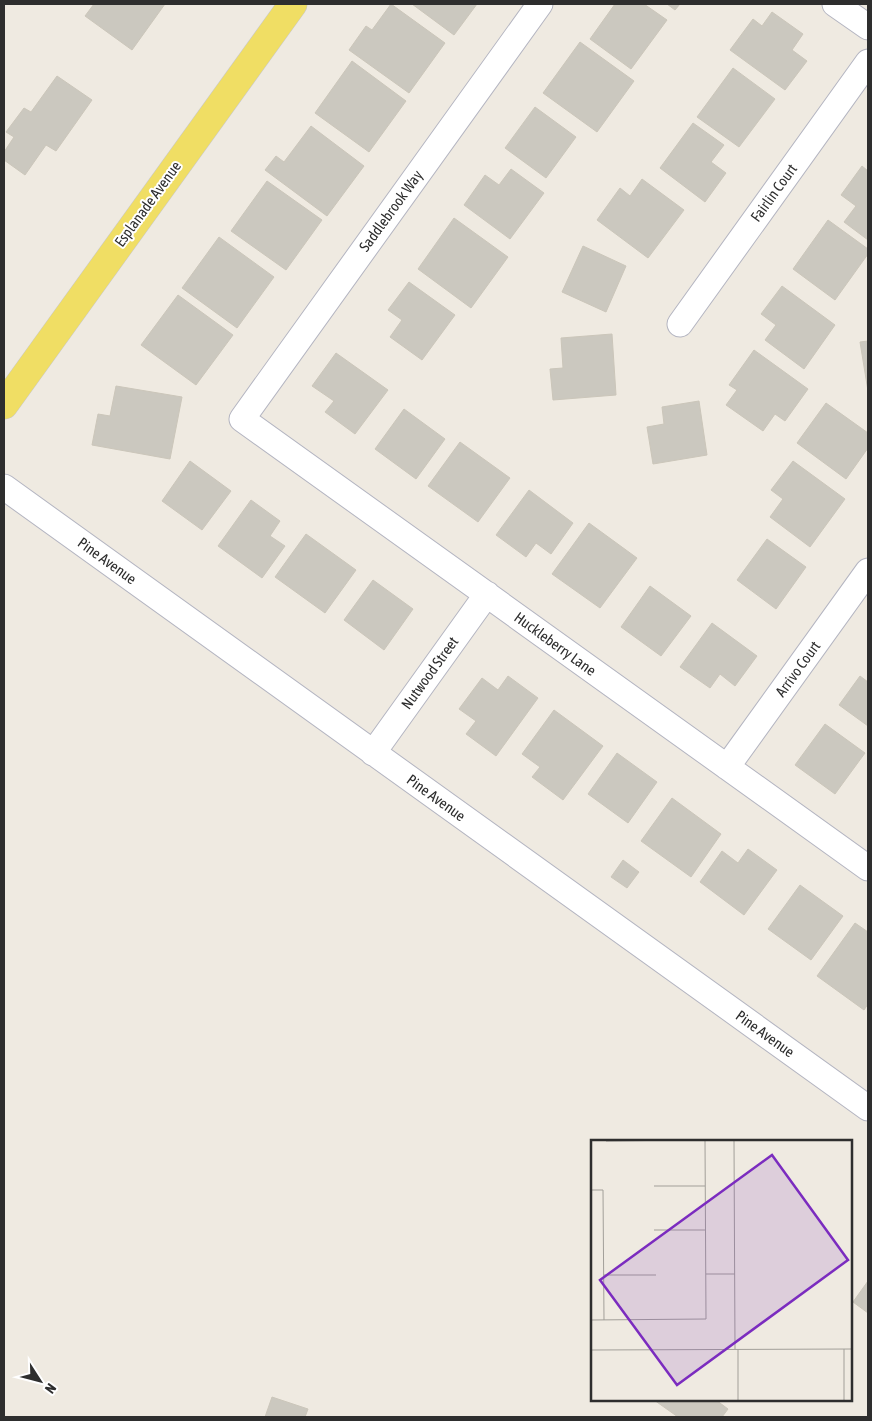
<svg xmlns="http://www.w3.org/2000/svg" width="872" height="1421" viewBox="0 0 872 1421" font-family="'Asap Condensed',sans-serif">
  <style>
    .building { fill: #cbc8bf; stroke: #cbc6ba }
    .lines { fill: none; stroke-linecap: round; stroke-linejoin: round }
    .minor-casing { stroke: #b4b5c1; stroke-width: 27 }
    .major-casing { stroke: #c9c9c9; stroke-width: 29 }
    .minor { stroke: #fff; stroke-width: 25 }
    .major { stroke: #f0de64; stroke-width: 28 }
    .labels { text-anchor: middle; stroke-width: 4; stroke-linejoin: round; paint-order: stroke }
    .street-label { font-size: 15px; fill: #2e2e2e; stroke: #fff }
    .inset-road { fill: none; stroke: #a29f99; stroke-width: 1 }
    .view { fill: #7b2cbf; fill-opacity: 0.15; stroke: #7b2cbf; stroke-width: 2.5 }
    .inset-edge { fill: none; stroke: #2e2e2e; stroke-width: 2.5 }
  </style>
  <rect width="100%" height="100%" fill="#efeae1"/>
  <path class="building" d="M94,4h71l-33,46 -47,-34z
    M391,4l54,39 -36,50 -60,-43 17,-24 6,4z
    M412,4h65l-23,31z
    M615,4h29l23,16 -36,49 -41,-30z
    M667,4h13l-5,6z
    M772,12l31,22 -11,16 15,11 -22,29 -55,-40 23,-31 9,7z
    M580,42l54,39 -37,51 -54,-39z
    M352,61l54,40 -37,51 -54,-39z
    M733,68l42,31 -36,48 -42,-30z
    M57,76l35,24 -36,51 -10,-6 -21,30 -21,-15v-8l10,-15 -8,-5 18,-24 7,4z
    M535,107l41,30 -30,41 -41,-30z
    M693,123l31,22 -13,17 15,11 -21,29 -45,-34z
    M311,126l53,40 -37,50 -62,-46 11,-14 8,6z
    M862,166l6,5v69l-24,-18 12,-16 -15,-11z
    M511,169l33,24 -34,46 -46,-34 21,-30 14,10z
    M642,179l42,31 -36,48 -51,-38 23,-32 10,8z
    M267,181l55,39 -36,50 -55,-39z
    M454,218l54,39 -37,51 -53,-39z
    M828,220l40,29v5l-33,46 -42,-31z
    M219,237l55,40 -37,51 -55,-40z
    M583,246l43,20 -20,46 -44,-20z
    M409,282l46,33 -33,45 -32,-23 12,-17 -14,-10z
    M782,286l53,39 -31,44 -39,-29 11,-15 -15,-11z
    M178,295l55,40 -37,50 -55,-40z
    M612,334l4,61 -63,5 -3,-31 13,-1 -2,-30z
    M868,341v50l-8,-49z
    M754,350l54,39 -23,32 -10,-7 -12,17 -37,-26 11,-15 -8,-5z
    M336,353l52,37 -33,44 -30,-22 9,-11 -22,-15z
    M116,386l66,11 -12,62 -78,-14 6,-31 12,2z
    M699,401l8,54 -54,9 -6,-37 17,-3 -2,-17z
    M826,403l42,30v15l-22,31 -49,-36z
    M404,409l41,30 -29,40 -41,-30z
    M460,442l50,36 -32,44 -50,-36z
    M190,461l41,30 -29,39 -40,-29z
    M793,461l52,38 -35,48 -40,-30 13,-18 -12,-9z
    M529,490l44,33 -22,31 -15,-11 -10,14 -30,-22z
    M251,500l29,21 -10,15 15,10 -23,32 -44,-32z
    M589,523l48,35 -37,50 -48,-34z
    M306,534l50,36 -31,43 -50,-36z
    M767,539l39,28 -30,42 -39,-29z
    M373,580l40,29 -29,41 -40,-30z
    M650,586l41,30 -30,40 -40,-29z
    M712,623l45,33 -22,30 -15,-12 -10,14 -30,-21z
    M508,676l30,22 -42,58 -30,-22 10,-13 -17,-12 23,-31 16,12z
    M860,676l8,6v44l-29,-21z
    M554,710l49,36 -40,54 -31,-23 8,-10 -18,-13z
    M825,724l40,29 -30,41 -40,-29z
    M617,753l40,29 -29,41 -40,-29z
    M672,798l49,36 -30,43 -50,-36z
    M748,849l29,21 -33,45 -44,-33 22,-31 16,12z
    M623,860l16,12 -12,16 -16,-11z
    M800,885l43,31 -32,44 -43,-31z
    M855,923l13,9v72l-4,6 -47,-34z
    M868,1281v32l-15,-11z
    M272,1397l36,12 -3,8h-40z
    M654,1400h62l12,9 -6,8h-44z"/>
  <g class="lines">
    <defs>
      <path id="minor" d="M540,4l-298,415 626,449
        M835,4l33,23
        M680,324l188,-262
        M4,487l864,621
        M373,753l114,-159
        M727,767l141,-196"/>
      <path id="major" d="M4,405l289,-401"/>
    </defs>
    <use href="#minor" class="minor-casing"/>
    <use href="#major" class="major-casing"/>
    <use href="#minor" class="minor"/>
    <use href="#major" class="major"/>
  </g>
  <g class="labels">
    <g class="street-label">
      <text transform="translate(774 193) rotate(-54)" y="5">Fairlin Court</text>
      <text transform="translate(148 204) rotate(-54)" y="5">Esplanade Avenue</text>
      <text transform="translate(391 211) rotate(-54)" y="5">Saddlebrook Way</text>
      <text transform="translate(107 561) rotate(36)" y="5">Pine Avenue</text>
      <text transform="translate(555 644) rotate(36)" y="5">Huckleberry Lane</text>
      <text transform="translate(798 669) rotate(-54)" y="5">Arrivo Court</text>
      <text transform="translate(430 673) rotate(-54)" y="5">Nutwood Street</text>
      <text transform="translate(436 798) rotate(36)" y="5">Pine Avenue</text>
      <text transform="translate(765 1034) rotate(36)" y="5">Pine Avenue</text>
    </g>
  </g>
  <g transform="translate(591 1140)">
    <rect width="261" height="261" fill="#efeae1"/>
    <path class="inset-road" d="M143,0l1,209M15,1l81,-1M63,46h51M0,50h12l1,130M63,90h51M115,134h29M13,135h52M0,180l115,-1 -1,-179M253,209v52M0,210l262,-1M147,261v-52"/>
    <path class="view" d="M181,15l76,105 -171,125 -77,-105z"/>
    <rect width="261" height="261" class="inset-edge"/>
  </g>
  <rect width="872" height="1421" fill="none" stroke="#2e2e2e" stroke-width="10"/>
  <g transform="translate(40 1381) rotate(126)" stroke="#ffffff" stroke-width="4" paint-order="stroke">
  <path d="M0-4L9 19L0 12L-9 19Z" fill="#2e2e2e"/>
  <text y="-8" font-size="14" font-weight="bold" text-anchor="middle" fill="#2e2e2e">N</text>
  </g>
</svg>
